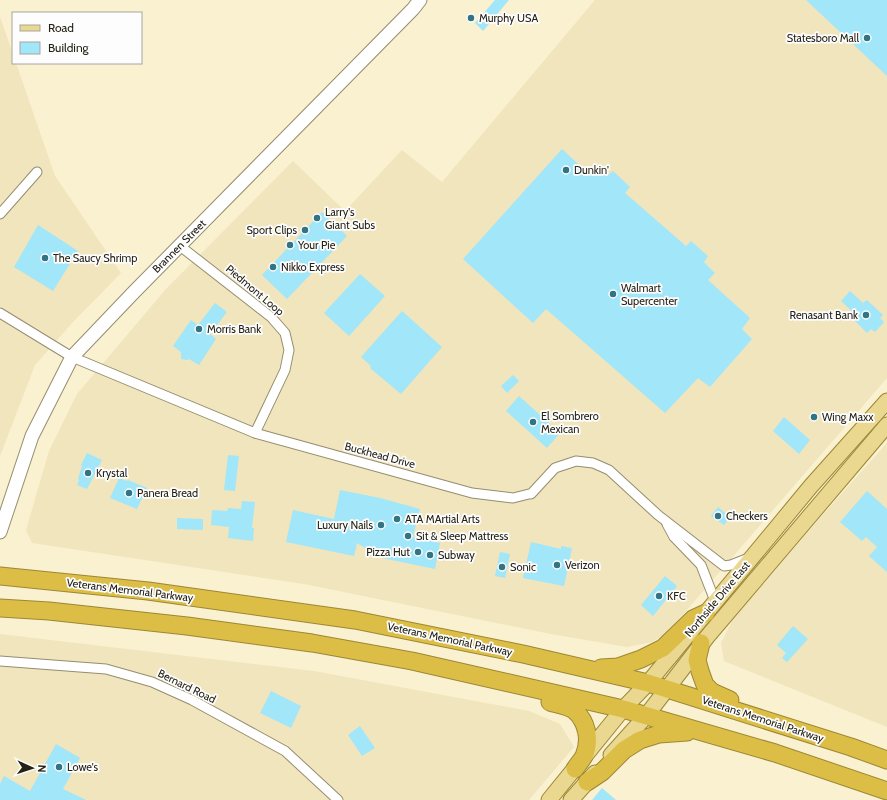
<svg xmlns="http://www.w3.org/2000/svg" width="887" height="800" font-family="Cabin,sans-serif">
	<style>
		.built { fill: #f0e5bd }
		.building { fill: #a1e6f9 }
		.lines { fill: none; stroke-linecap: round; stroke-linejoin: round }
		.street-casing { stroke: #958d6e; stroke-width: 11 }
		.secondary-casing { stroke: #958d6e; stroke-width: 15 }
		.primary-casing { stroke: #9c8735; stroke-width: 17 }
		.highway-casing { stroke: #9c8735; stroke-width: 19 }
		.street { stroke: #fff; stroke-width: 9 }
		.secondary { stroke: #fff; stroke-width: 13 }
		.primary { stroke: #ead890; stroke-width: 15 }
		.highway { stroke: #dcbe46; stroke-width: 17 }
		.poi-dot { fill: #317485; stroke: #fdfdfd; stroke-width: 1.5 }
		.labels { text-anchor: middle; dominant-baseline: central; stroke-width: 3.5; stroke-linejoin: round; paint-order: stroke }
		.poi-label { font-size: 11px; fill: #242115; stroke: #fdfdfd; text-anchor: start }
		.street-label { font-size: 11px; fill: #242115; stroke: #fdfdfd }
	</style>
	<rect width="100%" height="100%" fill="#f9f1cf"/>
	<g class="built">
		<path d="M595,0H887V378L667,633L652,642L627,647L551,634L304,584L32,543L26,530L49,451L77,394L166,289L293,161L345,211L402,150L442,182Z"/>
		<path d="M0,17L13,54V63H16L55,176L121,273L73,322L35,365L0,456Z"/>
		<path d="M887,443V727L724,661L721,643L733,619L819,519Z"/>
		<path d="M0,634L314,671L529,711L560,724L574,747L529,800H0Z"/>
	</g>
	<g class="building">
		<path d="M495,0H509L483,31L475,23Z"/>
		<path d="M806,0H887V76Z"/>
		<path d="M562,149L590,175L597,168L607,176L613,171L630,187L625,193L686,246L691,241L708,256L704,262L715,273L708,280L750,318L742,329L752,339L710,387L698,378L665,413L546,309L533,323L463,259Z"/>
		<path d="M322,212L347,236L287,299L262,275Z"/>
		<path d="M38,225L78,251L53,291L14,267Z"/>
		<path d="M360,274L385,296L349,336L324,313Z"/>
		<path d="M850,291L863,303L867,300L883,315L880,318L884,322L875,332L871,329L867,333L852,318L855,314L841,301Z"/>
		<path d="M215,303L227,312L210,334L216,339L199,365L189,359L187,360L181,359V352L173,346L191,320L198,325Z"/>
		<path d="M402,311L442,347L401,394L370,368L371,366L361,357Z"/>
		<path d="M513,375L519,381L507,393L501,386Z"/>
		<path d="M519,396L560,433L547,448L506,411Z"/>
		<path d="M784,417L810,440L799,454L773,431Z"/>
		<path d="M87,453L102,460L87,489L77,485L79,480L78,479L82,466L81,465Z"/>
		<path d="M228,455L239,456L235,491L224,490Z"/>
		<path d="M119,478L127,481L128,480L147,488L137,509L110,498Z"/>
		<path d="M340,490L380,498L420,509L413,537L440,543L435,569L382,558L357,543L354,556L286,542L293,510L334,519Z"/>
		<path d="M867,491L887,509V572L869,556L877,547L866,537L862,541L840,522Z"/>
		<path d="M242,501L255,502L252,528H254L253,541L228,538L229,527L211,525L212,510L227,511L228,508L241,509Z"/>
		<path d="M718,507L730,517L724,525L711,516Z"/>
		<path d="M177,518L203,519V530L177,529Z"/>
		<path d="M531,542L561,549V546L572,548L564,586L523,578Z"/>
		<path d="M500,552L510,554L505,578L495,576Z"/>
		<path d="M665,576L677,586L653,616L641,605Z"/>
		<path d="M793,626L808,639L787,662L782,658L786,653L777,645Z"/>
		<path d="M271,691L301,706L291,728L260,713Z"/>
		<path d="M360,726L375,748L362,756L348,735Z"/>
		<path d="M56,744L80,758L63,789L86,800H0V784L4,776L30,791Z"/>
		<path d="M602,788L616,800H592Z"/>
	</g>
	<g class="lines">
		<g class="street-casing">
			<g id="street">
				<path d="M0,214L37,172"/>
				<path d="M180,246L271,317L285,333L289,350L285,370L255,433"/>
				<path d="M0,313L72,357L255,433L472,493L513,498L529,494H531L555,468L576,461L593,463L609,470L658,515L724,566L731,565L749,558"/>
				<path d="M667,524L674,537L701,565L715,601"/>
				<path d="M0,661L106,669L152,682L192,700L285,751L338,800"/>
			</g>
		</g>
		<g class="secondary-casing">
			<path id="secondary" d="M0,532L32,436L72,357L134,292L413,9L420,0"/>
		</g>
		<g class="primary-casing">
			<g id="primary">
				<path d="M611,755L646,716L707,637L887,425"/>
				<path d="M549,800L623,709L648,683L811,486L887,401"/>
				<path d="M571,800L595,773"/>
			</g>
		</g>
		<g class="highway-casing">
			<g id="highway">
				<path d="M0,576L148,591L355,620L523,654L648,683L851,747L887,760"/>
				<path d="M0,608L49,611L187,626L312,643L412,661L623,709L775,753L887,791"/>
				<path d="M701,643L697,660L700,671L705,685L712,692L730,700"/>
				<path d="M601,668L618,667L641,659L663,648L693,619L706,613"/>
				<path d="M550,702C557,704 568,706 574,710C587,721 591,740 584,756C582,760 578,764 575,769"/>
				<path d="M587,782L602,772L624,750L640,740L659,734L687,732"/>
			</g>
		</g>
		<use href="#street" class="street"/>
		<use href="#secondary" class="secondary"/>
		<use href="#primary" class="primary"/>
		<use href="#highway" class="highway"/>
	</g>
	<g class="poi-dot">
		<circle cx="471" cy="18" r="4"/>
		<circle cx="867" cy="38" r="4"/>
		<circle cx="566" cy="170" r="4"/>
		<circle cx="317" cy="218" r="4"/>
		<circle cx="305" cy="230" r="4"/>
		<circle cx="290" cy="245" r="4"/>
		<circle cx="45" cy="258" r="4"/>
		<circle cx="273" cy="267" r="4"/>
		<circle cx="613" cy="294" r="4"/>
		<circle cx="866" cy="315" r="4"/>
		<circle cx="199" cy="329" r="4"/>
		<circle cx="814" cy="417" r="4"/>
		<circle cx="533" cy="422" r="4"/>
		<circle cx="88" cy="473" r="4"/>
		<circle cx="129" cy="493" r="4"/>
		<circle cx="718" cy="516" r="4"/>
		<circle cx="397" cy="519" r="4"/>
		<circle cx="381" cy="525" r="4"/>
		<circle cx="408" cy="536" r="4"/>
		<circle cx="418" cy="552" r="4"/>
		<circle cx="430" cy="555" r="4"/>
		<circle cx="557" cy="565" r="4"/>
		<circle cx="502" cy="567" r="4"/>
		<circle cx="659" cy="596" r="4"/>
		<circle cx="59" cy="767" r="4"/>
	</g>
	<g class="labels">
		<g class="poi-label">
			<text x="479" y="18">Murphy USA</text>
			<text x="859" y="38" text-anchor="end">Statesboro Mall</text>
			<text x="574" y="170">Dunkin'</text>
			<text x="325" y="212">Larry's<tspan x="325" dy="13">Giant Subs</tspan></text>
			<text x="297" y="230" text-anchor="end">Sport Clips</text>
			<text x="298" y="245">Your Pie</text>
			<text x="53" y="258">The Saucy Shrimp</text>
			<text x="281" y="267">Nikko Express</text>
			<text x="621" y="288">Walmart<tspan x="621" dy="13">Supercenter</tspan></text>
			<text x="858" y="315" text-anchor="end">Renasant Bank</text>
			<text x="207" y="329">Morris Bank</text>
			<text x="541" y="416">El Sombrero<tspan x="541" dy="13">Mexican</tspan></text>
			<text x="822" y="417">Wing Maxx</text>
			<text x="96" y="473">Krystal</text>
			<text x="137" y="493">Panera Bread</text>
			<text x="726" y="516">Checkers</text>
			<text x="405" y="519">ATA MArtial Arts</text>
			<text x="373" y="525" text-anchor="end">Luxury Nails</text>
			<text x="416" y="536">Sit &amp; Sleep Mattress</text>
			<text x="410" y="552" text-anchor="end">Pizza Hut</text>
			<text x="438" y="555">Subway</text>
			<text x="565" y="565">Verizon</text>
			<text x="510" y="567">Sonic</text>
			<text x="667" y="596">KFC</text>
			<text x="67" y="767">Lowe's</text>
		</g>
		<g class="street-label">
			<text transform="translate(179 246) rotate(-45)">Brannen Street</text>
			<text transform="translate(255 290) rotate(40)">Piedmont Loop</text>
			<text transform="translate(380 455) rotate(15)">Buckhead Drive</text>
			<text transform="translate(130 590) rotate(7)">Veterans Memorial Parkway</text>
			<text transform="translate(717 599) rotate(-50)">Northside Drive East</text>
			<text transform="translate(450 639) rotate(12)">Veterans Memorial Parkway</text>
			<text transform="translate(187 686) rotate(26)">Bernard Road</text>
			<text transform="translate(763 719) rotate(18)">Veterans Memorial Parkway</text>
		</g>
	</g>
	<rect x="12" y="12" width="130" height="52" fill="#fdfdfd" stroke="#a6a5a0"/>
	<rect x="20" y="25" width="20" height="6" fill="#ead890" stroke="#a6a5a0"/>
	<text x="48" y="32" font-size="12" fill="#242115">Road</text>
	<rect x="20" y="42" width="20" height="12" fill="#a1e6f9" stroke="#a6a5a0"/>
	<text x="48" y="52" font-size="12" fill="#242115">Building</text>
	<g transform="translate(32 768) rotate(93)" stroke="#fdfdfd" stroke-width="3" paint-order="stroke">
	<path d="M0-3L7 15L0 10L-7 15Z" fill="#242115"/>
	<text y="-6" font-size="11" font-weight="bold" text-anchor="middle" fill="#242115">N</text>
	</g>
</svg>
